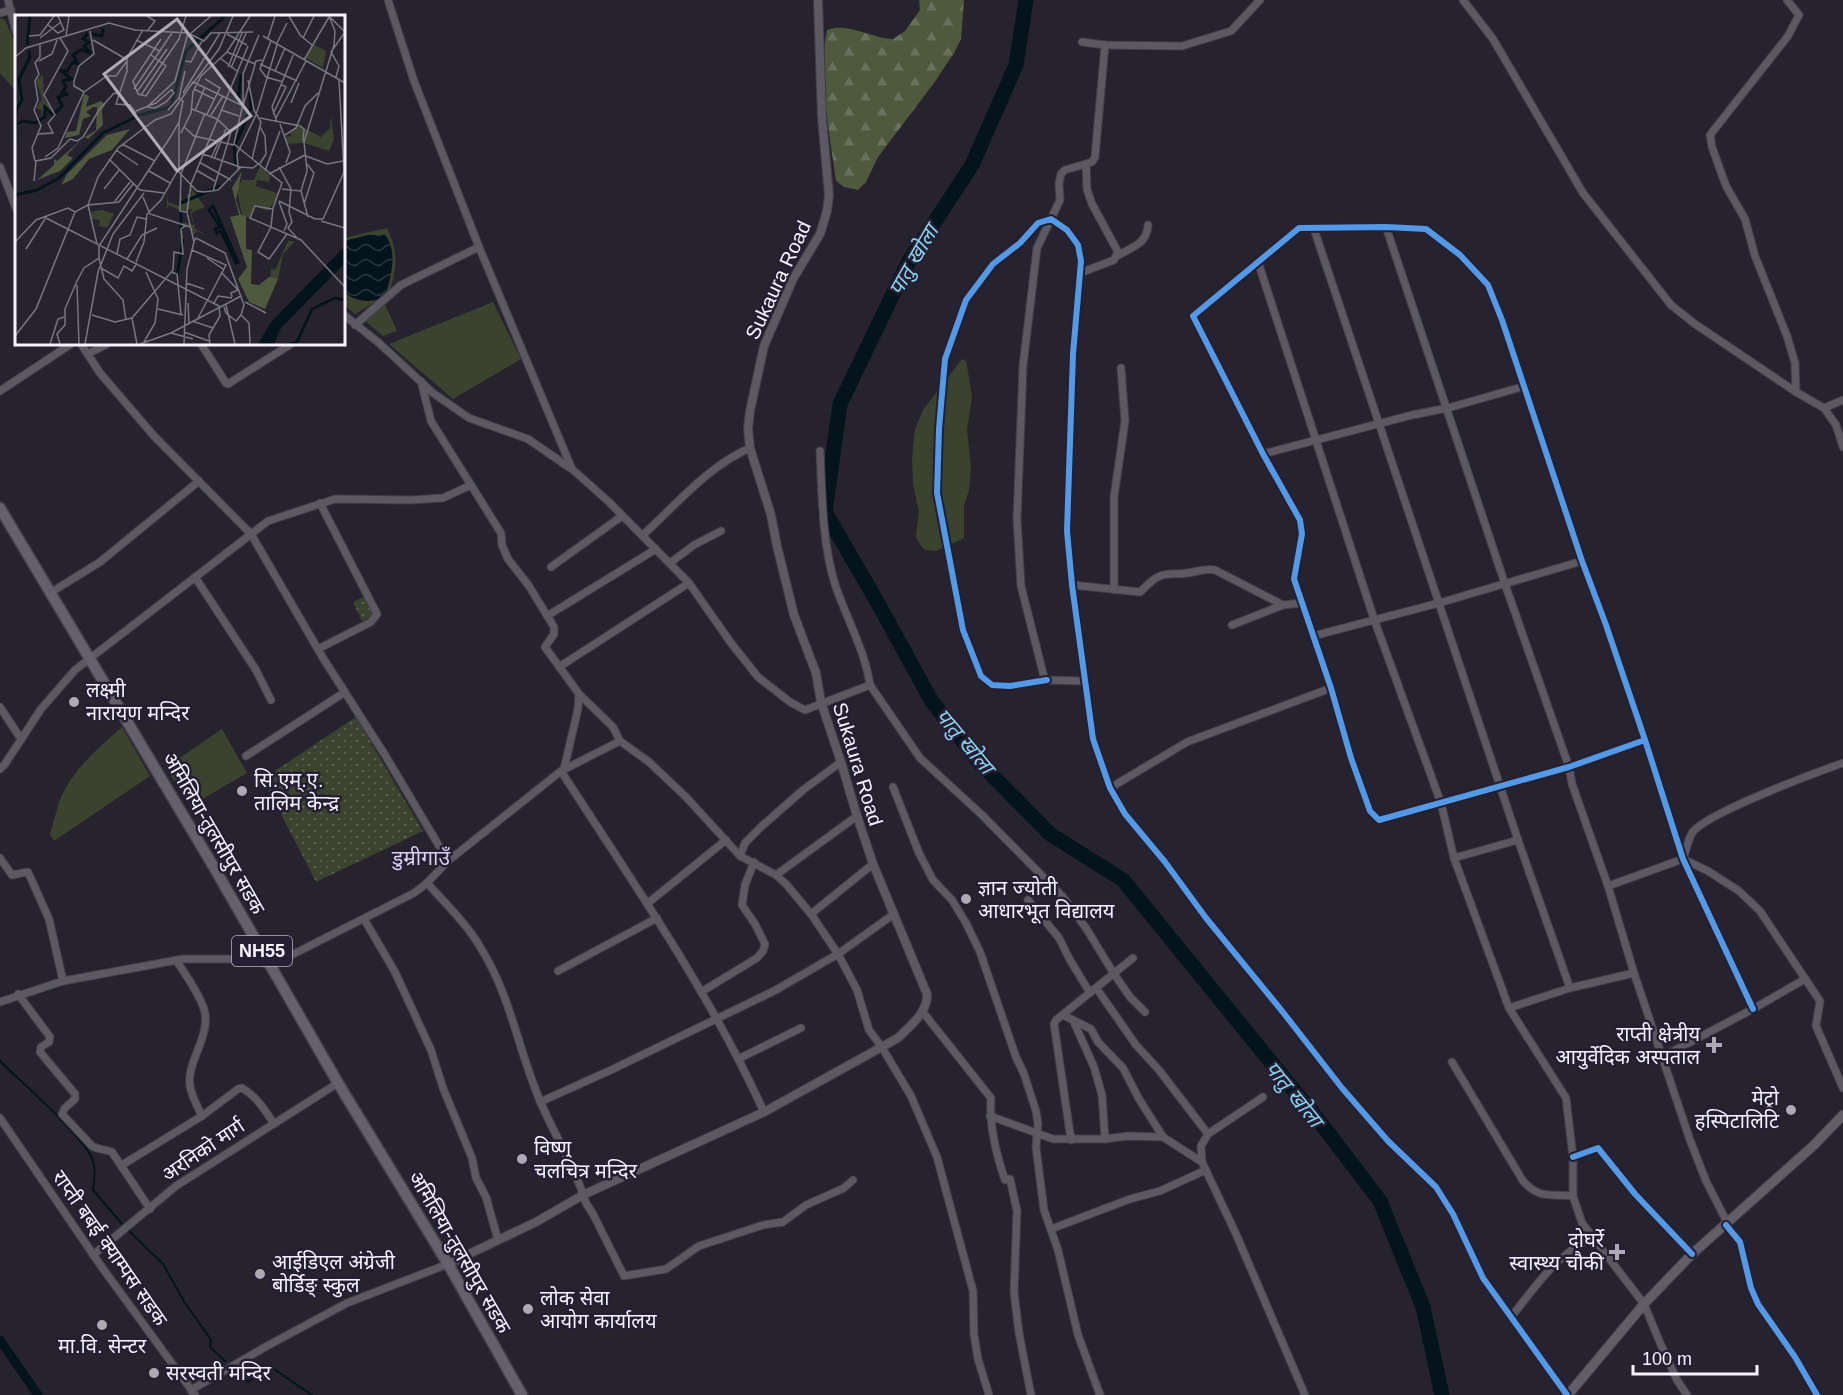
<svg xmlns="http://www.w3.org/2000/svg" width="1843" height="1395" font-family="Helvetica,'Noto Sans Devanagari',sans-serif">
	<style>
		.grass { fill: #3b432f }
		.forest { fill: url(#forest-firs) }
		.park { fill: url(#park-dots) }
		.water { fill: url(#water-waves) }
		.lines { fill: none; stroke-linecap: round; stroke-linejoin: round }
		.stream { stroke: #04141c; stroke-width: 2 }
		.canal { stroke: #04141c; stroke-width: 9 }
		.river { stroke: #04141c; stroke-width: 15 }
		.minor-casing { stroke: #423f47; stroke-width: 9 }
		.tertiary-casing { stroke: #423f47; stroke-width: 10 }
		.secondary-casing { stroke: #423f47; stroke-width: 11 }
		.primary-casing { stroke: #423f47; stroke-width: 13 }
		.minor { stroke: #5c5963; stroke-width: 7 }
		.tertiary { stroke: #5c5963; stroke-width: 8 }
		.secondary { stroke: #615e68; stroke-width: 9 }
		.primary { stroke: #64616d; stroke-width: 10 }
		.cycleway-casing { stroke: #241f32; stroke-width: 10 }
		.cycleway { stroke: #5399e6; stroke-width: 6 }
		.poi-dot { fill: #adaab5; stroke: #241f32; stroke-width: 2 }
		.labels { text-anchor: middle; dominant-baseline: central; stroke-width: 5; stroke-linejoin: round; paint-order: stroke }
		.shield { fill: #241f32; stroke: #b7b3c1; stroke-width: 1.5 }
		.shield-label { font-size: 18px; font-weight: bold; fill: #f6f3fe }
		.street-label { font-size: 20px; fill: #f6f3fe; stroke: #241f32 }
		.poi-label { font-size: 20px; fill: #f6f3fe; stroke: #241f32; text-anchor: start }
		.water-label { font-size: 21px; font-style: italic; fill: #8ad2ee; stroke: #241f32 }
		.neighbourhood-label { font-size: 21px; fill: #d9d2ec; stroke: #241f32 }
		.inset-river { fill: none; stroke: #04141c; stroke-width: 3 }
		.inset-road { fill: none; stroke: #797681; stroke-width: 1.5 }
		.view { fill: #adaab5; fill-opacity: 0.15; stroke: #adaab5; stroke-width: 3 }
		.inset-edge { fill: none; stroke: #f6f3fe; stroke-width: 3 }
	</style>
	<defs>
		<pattern id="forest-firs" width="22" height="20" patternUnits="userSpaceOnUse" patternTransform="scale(1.5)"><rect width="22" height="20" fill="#4e593e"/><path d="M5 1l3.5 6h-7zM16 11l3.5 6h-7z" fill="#68715b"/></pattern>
		<pattern id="park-dots" width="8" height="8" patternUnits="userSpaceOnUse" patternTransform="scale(1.5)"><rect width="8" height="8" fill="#3b432f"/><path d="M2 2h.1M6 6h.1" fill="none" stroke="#585f4e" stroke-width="1.8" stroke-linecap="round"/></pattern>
		<pattern id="water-waves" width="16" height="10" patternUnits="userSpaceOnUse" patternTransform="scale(1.5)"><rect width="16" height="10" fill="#04141c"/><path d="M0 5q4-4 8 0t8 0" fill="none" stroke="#29373e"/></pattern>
	</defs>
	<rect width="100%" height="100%" fill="#26232e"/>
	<g class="grass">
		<path d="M0,18L5,20L16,45V91L0,73Z"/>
		<path d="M387,228C399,254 397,266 389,294H386C391,275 397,254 386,236L368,235L344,241V238Z"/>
		<path d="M344,292L352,298L377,301L355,314L344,305Z"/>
		<path d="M384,302L397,331L383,336L364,320Z"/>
		<path d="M493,302L521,359L453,399L389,344Z"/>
		<path d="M962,359L966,361L967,366L972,397L967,430L971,468L969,490L964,505V538L936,551L925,550L921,546L916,537L919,511L913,485L912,458L915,429L923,410Z"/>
		<path d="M122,727L150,776L54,841L50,834C53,824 56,813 59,802C72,770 97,749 122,727Z"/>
		<path d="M222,729L247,773L192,805L165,768Z"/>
	</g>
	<path class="forest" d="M919,0H964L961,39L954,53L934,83L878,157L866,182L858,190L844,187L836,181C830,136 818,73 827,30C848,22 872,39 893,39L905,31L920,10Z"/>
	<g class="park">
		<path d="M364,597L374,615L362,621L353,602Z"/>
		<path d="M356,717L423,831L316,882L263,779Z"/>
	</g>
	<path class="water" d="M369,235H385C398,251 391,275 386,294C373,305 356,302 344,292V241Z"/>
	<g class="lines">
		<g class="stream">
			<path d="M0,1061C20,1081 86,1138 93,1161C96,1170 94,1181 93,1190L122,1224"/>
			<path d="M129,1231L163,1264L185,1303L211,1340L210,1347L225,1361"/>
			<path d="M234,1371L248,1382L265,1370L274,1369L312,1395"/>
		</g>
		<path class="canal" d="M0,1340L38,1395"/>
		<path class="river" d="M1026,0L1016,65L972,165L909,261L840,404L825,512L875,598L931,700L978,761L1050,834L1123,880L1323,1126L1380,1201L1423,1307L1442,1395"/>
		<g class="minor-casing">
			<g id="minor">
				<path d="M8,0L16,32"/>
				<path d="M388,0L414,81L479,247L572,469L609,502L689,583L731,643L758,677L790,702L805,710L870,685C865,650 846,618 835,584C822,543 822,494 820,451"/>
				<path d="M1463,0L1493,39L1583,193L1671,305L1695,324L1796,392L1824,408L1836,425L1843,447"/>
				<path d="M1787,0L1799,15L1788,36L1710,135L1712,147L1726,186L1745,219L1755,256L1787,336L1795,363L1796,392"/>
				<path d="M0,13L11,10"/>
				<path d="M1082,42L1105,45L1182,46L1231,31L1260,0"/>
				<path d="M0,167L16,208"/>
				<path d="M1386,227L1505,584L1569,767L1572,784L1608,886L1634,973L1690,1140L1706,1181L1728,1224"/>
				<path d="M1314,229L1518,840L1570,988"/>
				<path d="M1117,256C1132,247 1147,244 1148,225"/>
				<path d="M1258,262L1374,619L1441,803L1454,858L1509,1008L1566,1098L1573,1157V1196L1582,1223L1644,1304L1661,1345L1677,1380L1687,1395"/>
				<path d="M1080,273L1114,260L1118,252L1092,204L1087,189L1086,164"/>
				<path d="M344,315L379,343L433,393L469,418L528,439L570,468"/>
				<path d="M355,325L401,285L479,247"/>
				<path d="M81,344L100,373L154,436L251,534L323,658L385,755L448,861"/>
				<path d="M201,344L226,383L228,384L291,344"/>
				<path d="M88,354L107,344"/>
				<path d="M421,381L431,421L501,533L502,545L508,559L529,586L554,627V634L545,647L579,694L578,709L564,769"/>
				<path d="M0,391L71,344"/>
				<path d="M1824,408L1843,400"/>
				<path d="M1263,454L1412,415L1448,408L1525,386"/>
				<path d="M643,535C676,505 708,466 750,448"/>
				<path d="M670,563L694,545L721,531"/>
				<path d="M551,567L622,516"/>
				<path d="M195,577L256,670L271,700"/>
				<path d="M1072,585L1140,592C1146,587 1151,580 1158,577C1167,572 1177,575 1187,573C1197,572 1204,568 1215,570L1283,605L1302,603"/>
				<path d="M1114,589V497L1125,421L1121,368"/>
				<path d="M50,593L100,562L199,481"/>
				<path d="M547,616L656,549"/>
				<path d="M1232,625L1283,605"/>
				<path d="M1313,636L1439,603L1582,561"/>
				<path d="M318,649L371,622L377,614L320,503"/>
				<path d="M559,667L689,583"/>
				<path d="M1047,680L1010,686L992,685L981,676L963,630L937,493L939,429L945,359L966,300L993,264L1020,243L1038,223L1051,219L1067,230L1078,245L1081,261L1073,354L1067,531L1072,585L1093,739L1110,788L1125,814L1165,862L1206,918L1282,1011L1342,1088L1388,1141L1436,1187L1453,1214L1483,1278L1567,1395"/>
				<path d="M1084,681L1047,680L1044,677L1021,586L1017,519L1023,366L1037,248L1060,200L1059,183L1061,174L1065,170L1092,162L1095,157L1105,45"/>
				<path d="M870,685L920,758L982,815L1063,897L1086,928L1114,974L1130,997L1145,1012"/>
				<path d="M579,694L613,727L620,741L649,762L686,797L740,856L776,875L786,884L811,914L838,954L857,990L869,1030L881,1046L911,1096L937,1157L973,1291L974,1335L978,1359L989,1395"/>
				<path d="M0,707L21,739"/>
				<path d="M1645,740L1569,767L1379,820L1370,811L1351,758L1331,688L1294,579L1302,534L1300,520L1263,454L1193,316L1299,228L1386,227L1426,229L1460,255L1488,285L1502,320L1582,561L1606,625L1645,740L1683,859L1753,1009"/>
				<path d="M246,756L345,692"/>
				<path d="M0,769L5,764L41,709L75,670L268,521L335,499L411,500L443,498L471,485"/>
				<path d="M561,771C633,883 709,991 764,1112"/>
				<path d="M893,787L919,853L933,880L952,900L966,923L980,952L1016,1057L1024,1074L1036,1111L1038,1124L1036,1147L1044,1210L1058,1250L1078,1335L1100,1395"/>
				<path d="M1110,788L1187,742L1331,688"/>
				<path d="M740,856L745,843L763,825L803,790L841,762"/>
				<path d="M0,858L12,875L28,872L49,919L63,981"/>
				<path d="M1454,858L1518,840"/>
				<path d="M1683,859L1708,871L1739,891L1760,911L1820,1001L1816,1026L1843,1088"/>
				<path d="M776,875L857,816"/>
				<path d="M427,883C446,904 468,925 482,950C511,997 519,1053 541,1103C555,1136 576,1169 586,1203L593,1214L624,1276L666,1269L699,1246L763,1225L783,1222L806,1205L844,1188L853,1180"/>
				<path d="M1608,886L1683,859C1686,851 1688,840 1692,833C1704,814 1817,772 1843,763"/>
				<path d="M1028,900L1059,938L1070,960L1090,993"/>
				<path d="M648,903L726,840"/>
				<path d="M811,914L873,864"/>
				<path d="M364,919L395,972L431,1050L443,1088L472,1158L476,1178L486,1197L498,1240"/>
				<path d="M176,960C185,974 199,993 204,1009C212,1035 186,1062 190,1086C192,1097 197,1106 202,1116"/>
				<path d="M558,971L657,918"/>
				<path d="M1097,989L1136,1045L1159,1070L1208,1134"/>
				<path d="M701,992L757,958L763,951L765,944L755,924L742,905L745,885L754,862"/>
				<path d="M18,994L50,1037L49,1042L41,1047L40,1052L75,1094V1099L65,1108L62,1114L92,1146C99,1150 105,1149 112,1152L150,1209"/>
				<path d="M0,1002L63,981L183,959H257L270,966L414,893L427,883L448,861L561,771L620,741"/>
				<path d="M1509,1008L1570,988L1634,973"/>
				<path d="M922,1011L991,1098C989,1127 996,1154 1005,1180L1010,1179L1017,1211L1014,1292L1019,1333L1031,1395"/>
				<path d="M1063,1015L1091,1029L1098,1042L1123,1068L1139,1099L1163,1137"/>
				<path d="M1073,1020L1094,1067L1102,1095L1105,1139"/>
				<path d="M1662,1057L1753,1009L1805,979"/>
				<path d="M738,1059L801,1028"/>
				<path d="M1452,1062L1523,1181C1539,1199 1550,1194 1573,1196"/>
				<path d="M1263,1097L1208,1134L1201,1146L1202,1162L1236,1234L1305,1395"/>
				<path d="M540,1102L611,1070L774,991L838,954L894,914"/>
				<path d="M990,1116L1053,1139H1105L1128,1136L1163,1137L1202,1162"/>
				<path d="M0,1118L101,1266L195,1395"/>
				<path d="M1071,1140L1054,1024L1056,1020L1133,958"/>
				<path d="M1573,1157L1598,1148L1635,1194L1692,1254"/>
				<path d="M122,1165L202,1116L238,1089L242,1088C257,1097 265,1110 274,1124"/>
				<path d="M1726,1225L1740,1242L1751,1288L1758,1304L1795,1357L1817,1395"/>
				<path d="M1051,1229L1130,1199L1160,1191L1206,1170"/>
				<path d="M93,1255L176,1186L338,1083"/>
				<path d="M1512,1316C1535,1287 1557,1254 1592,1238"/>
				<path d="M192,1392L191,1390L267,1346L347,1303L448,1264"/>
			</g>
		</g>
		<g class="tertiary-casing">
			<path id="tertiary" d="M448,1264L536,1222L583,1195L764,1112L898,1038C910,1026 928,1012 927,994L873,864L857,816L841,762L821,702L816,673L794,615L777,546L771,515L750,448L748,429L750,411L764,346L793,279L820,234L827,211L829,195L822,118L818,0"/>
		</g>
		<g class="secondary-casing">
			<path id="secondary" d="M1568,1395L1644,1304L1692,1254L1813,1146L1843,1115"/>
		</g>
		<g class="primary-casing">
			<path id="primary" d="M0,508L212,864L338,1083L448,1264L522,1395"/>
		</g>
		<use href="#minor" class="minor"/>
		<use href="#tertiary" class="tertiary"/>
		<use href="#secondary" class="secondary"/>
		<use href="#primary" class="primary"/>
		<g class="cycleway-casing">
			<g id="cycleway">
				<path d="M1047,680L1010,686L992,685L981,676L963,630L937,493L939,429L945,359L966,300L993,264L1020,243L1038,223L1051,219L1067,230L1078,245L1081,261L1073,354L1067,531L1072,585L1093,739L1110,788L1125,814L1165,862L1206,918L1282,1011L1342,1088L1388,1141L1436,1187L1453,1214L1483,1278L1567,1395"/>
				<path d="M1645,740L1569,767L1379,820L1370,811L1351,758L1331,688L1294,579L1302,534L1300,520L1263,454L1193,316L1299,228L1386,227L1426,229L1460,255L1488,285L1502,320L1582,561L1606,625L1645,740L1683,859L1753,1009"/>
				<path d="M1573,1157L1598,1148L1635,1194L1692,1254"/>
				<path d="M1726,1225L1740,1242L1751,1288L1758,1304L1795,1357L1817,1395"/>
			</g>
		</g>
		<use href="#cycleway" class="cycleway"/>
	</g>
	<g class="poi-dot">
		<circle cx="74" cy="702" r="6"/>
		<circle cx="242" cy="791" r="6"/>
		<circle cx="966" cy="899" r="6"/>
		<path d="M1711 1036h6v6h6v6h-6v6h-6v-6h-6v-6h6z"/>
		<circle cx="1791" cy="1110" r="6"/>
		<circle cx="522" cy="1159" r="6"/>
		<path d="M1614 1243h6v6h6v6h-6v6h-6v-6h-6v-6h6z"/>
		<circle cx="260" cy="1274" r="6"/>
		<circle cx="528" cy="1309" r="6"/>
		<circle cx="102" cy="1325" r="6"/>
		<circle cx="154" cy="1373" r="6"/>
	</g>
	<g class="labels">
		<rect class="shield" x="232" y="936" width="60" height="30" rx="4.5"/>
		<g class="shield-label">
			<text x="262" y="951">NH55</text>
		</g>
		<g class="street-label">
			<text transform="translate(778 280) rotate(-65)">Sukaura Road</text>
			<text transform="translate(858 764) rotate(73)">Sukaura Road</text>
			<text transform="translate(214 833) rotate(60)">अमिलिया-तुलसीपुर सडक</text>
			<text transform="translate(203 1150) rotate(-34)">अरनिको मार्ग</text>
			<text transform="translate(110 1248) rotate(55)">राप्ती बबई क्याम्पस सडक</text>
			<text transform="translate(460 1252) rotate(60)">अमिलिया-तुलसीपुर सडक</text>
		</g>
		<g class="poi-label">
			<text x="86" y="690">लक्ष्मी<tspan x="86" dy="23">नारायण मन्दिर</tspan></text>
			<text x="254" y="780">सि.एम्.ए.<tspan x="254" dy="23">तालिम केन्द्र</tspan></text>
			<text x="978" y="888">ज्ञान ज्योती<tspan x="978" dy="23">आधारभूत विद्यालय</tspan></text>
			<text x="1700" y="1034" text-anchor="end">राप्ती क्षेत्रीय<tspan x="1700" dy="23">आयुर्वेदिक अस्पताल</tspan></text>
			<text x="1779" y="1098" text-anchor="end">मेट्रो<tspan x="1779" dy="23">हस्पिटालिटि</tspan></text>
			<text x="534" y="1148">विष्णु<tspan x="534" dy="23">चलचित्र मन्दिर</tspan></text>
			<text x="1604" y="1240" text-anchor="end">दोघर्रे<tspan x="1604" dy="23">स्वास्थ्य चौकी</tspan></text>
			<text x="272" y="1262">आईडिएल अंग्रेजी<tspan x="272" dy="23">बोर्डिङ् स्कुल</tspan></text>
			<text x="540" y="1298">लोक सेवा<tspan x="540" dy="23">आयोग कार्यालय</tspan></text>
			<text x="102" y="1346" text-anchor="middle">मा.वि. सेन्टर</text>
			<text x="166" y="1373">सरस्वती मन्दिर</text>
		</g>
		<g class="water-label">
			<text transform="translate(913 260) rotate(-60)">पातु खोला</text>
			<text transform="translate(965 741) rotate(50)">पातु खोला</text>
			<text transform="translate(1294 1094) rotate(51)">पातु खोला</text>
		</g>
		<g class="neighbourhood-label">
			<text x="421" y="857">डुम्रीगाउँ</text>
		</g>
	</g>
	<g transform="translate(15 15)">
		<rect width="330" height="330" fill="#26232e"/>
		<path d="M28,60L29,84L37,94L38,99L30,92L26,103L27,95L21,93L27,84L21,65ZM316,101L319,124L314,136L289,128L271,129V122L277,121L275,117L285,111L306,122L315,113ZM245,151L255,161L254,167L242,165L241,171L264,179L253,196L239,191L235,203L227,201L222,174L227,165H239ZM174,170L190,192L176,198L180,211L179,213L193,221L182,216L179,220L175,211L167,213L170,229L167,218L166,207L179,210L175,198L177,194L166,196L154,190L152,194V176L153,187L165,191L167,178V188L172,187V179H177ZM273,226H280L268,239L263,264H255L256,254L260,255Z" fill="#3b432f"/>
		<path d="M69,79L74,81L71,92L86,86L90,90L87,95L88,110L73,124L70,122L81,115L82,92H78L71,97L76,101L68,104L64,120L50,123L52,117L61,116ZM115,114L97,135L74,144L58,164L46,170L52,159L92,120ZM65,126L52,140L58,143L45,156L22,165L39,150V144L42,146ZM227,156L221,185L226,200L231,201V234L237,235L236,269L244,270L254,262L263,264L250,294L234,287L223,264L232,252L215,202L224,200L217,173Z" fill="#4e593e"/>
		<path d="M298,29L311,36L308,53L291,43ZM87,195L99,199L92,213L84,211L85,205L77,204L75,197Z" fill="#3b432f"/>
		<path d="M328,233L330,248L266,313L259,329H243L256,307Z" fill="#04141c"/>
		<path class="inset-river" d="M77,19L87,21L88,13M12,30L15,1M223,87L226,59M0,110L8,106L20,108L30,102V92L38,100L47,91L43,82L53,79L47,78L51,72L48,66L56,64L47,56H52L58,47L63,49L58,40L66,35L76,38L69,31L74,27L68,24L73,18M0,128L1,96L7,85L4,64L15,42L14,35M220,130L236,93L235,78M219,131L221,151M0,180L22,175L44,163L88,118L125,100L156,92L171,36L210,1M166,188L205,171M198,191L223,247L221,248L206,216L202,218L200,214L205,212L194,195ZM166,195V215M162,261L168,224M276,329L282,327L297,294L320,283L330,285"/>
		<path class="inset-road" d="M132,1L140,6L133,15M274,1L285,20L297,30M315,2L330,17L316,37L324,51L321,62M32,9L43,18L49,15L43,1M175,19L196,1M212,19L232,30M244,20L228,59V89L219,129L267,168L258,193L256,212M14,21L25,20L39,1M51,21L54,1M248,21L330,68M25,23L46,7M253,23L260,1M288,23L299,1M78,25L111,44M121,25L145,36M256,26L245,54L251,62L268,67M262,28L272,8M212,37L240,49M136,40L151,51L131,81L123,79L118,66L146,24M0,42L11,33L94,8L120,15L173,18L189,26L196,18L238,17M205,43L222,56M289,45L314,2M24,46L37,39L42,25M170,46L176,47L187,26M245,49L282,66M213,52L227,18M216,53L231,18M260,56L270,33M190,64L205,73L192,99M233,65L239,95L246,107L237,144M179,67L204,34L218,1M119,74L157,18M156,74L159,78L151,87L140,93L132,92L160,66L173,18M179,74L199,84M69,77L59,71V66L64,51L79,39L75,16M122,77L152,34M168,78L205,18M126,80L164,24L171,1M164,83L170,56M276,88L284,68M177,94L202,104L216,117M206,95L224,101M121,96L141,88L156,75M180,96L190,72M121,98L115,90L101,89L112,56V43L128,15M176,98L178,77L186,61L212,37L235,1M258,99L271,72L267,70M196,100L208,81M245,103L285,111L289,114L288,126M261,103L291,46M262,107L257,92L279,38M265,109L275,137L271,148M169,112L179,121L219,130M166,118L176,98M23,119L38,118L33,108L40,100L29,80L53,36L45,23M270,120L281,113L290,91L303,78M107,129L140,146M101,135L123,150M188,139L225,152M291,141L312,149L328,146M30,142L43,133L69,77L92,61H101L112,46M196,143L204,126M94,144L125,175L149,178M199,144L211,114M20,146L17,133L26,111L19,95L23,85L20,66L24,59L20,48L25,42V30M184,147L216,165M244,150L251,139L250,121L245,112M264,152L276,174L274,197L277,207L273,213L282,223M223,154L222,139L241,100L262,30M162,155L182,176L189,177L203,175L226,152L238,153L243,149M181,155L200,166M134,156L155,168M250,156L265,116M254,159L290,140M19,166L21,146L36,143L55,124L62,126L68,122L84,95L99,78L104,79M89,174L105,154M267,174L286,176M198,176L216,117M128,182L135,199L175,212M100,186L115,167M264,186L300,204M264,187L272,209L269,216M289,189L299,158L292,149M257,194L240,191L235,203L286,225L330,272M171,197L165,196L166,159L190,98M29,202L204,291L205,301L194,320L195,329M293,202L286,176L292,156L289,127L319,30L320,16L314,1M300,204H308L329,157L324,65M306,206L330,213M256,212L243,237L254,244L272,219M179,226L181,223L210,238L229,290L226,300L234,308L235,329M0,227L21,205L53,193L60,197L73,190L83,162L103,133L140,105L156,99L178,67L228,91L241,46L247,45M82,229L73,190L104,187L118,169M11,234L30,204M177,235L211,250L183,303M102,239L105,224L115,220L122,202L131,204M84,243L89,264L108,285L111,305M192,243L208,254M112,244L127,220L142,213M121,247L129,227L132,199L146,185L164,153V108M86,253L103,263L109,251L117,256L122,248M156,257L162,259L166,300M206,257L223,275L216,278L217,282M171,268L189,274M62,270L64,329M230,287L251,298M173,288L174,308M199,288L203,281L217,283M211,290L220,329M209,292L211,298L221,306L226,300M143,294L168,300M77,300L100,307L117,303M177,306L198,313M169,317L194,326M156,318L178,324M0,321L21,294L60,197M129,327L140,308L143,284L131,257M35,329L43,304L49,302M45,329L42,319L50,310V294L62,266L69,253L84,243V231L156,121L164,107L168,86L164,83L153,95M70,329L83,257L98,219L129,178M122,329L117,303L158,255L159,237L168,239L166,214L170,211M125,329L156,318L226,281M169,329L172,254L179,227L172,197L176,169L233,31"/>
		<path class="view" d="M162,4L236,101L162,156L89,59Z"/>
		<rect width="330" height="330" class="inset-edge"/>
	</g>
	<path d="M1633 1365v9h124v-9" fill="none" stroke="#f6f3fe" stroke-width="3"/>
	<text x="1642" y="1365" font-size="18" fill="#f6f3fe" stroke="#241f32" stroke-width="4.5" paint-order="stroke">100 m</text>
</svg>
